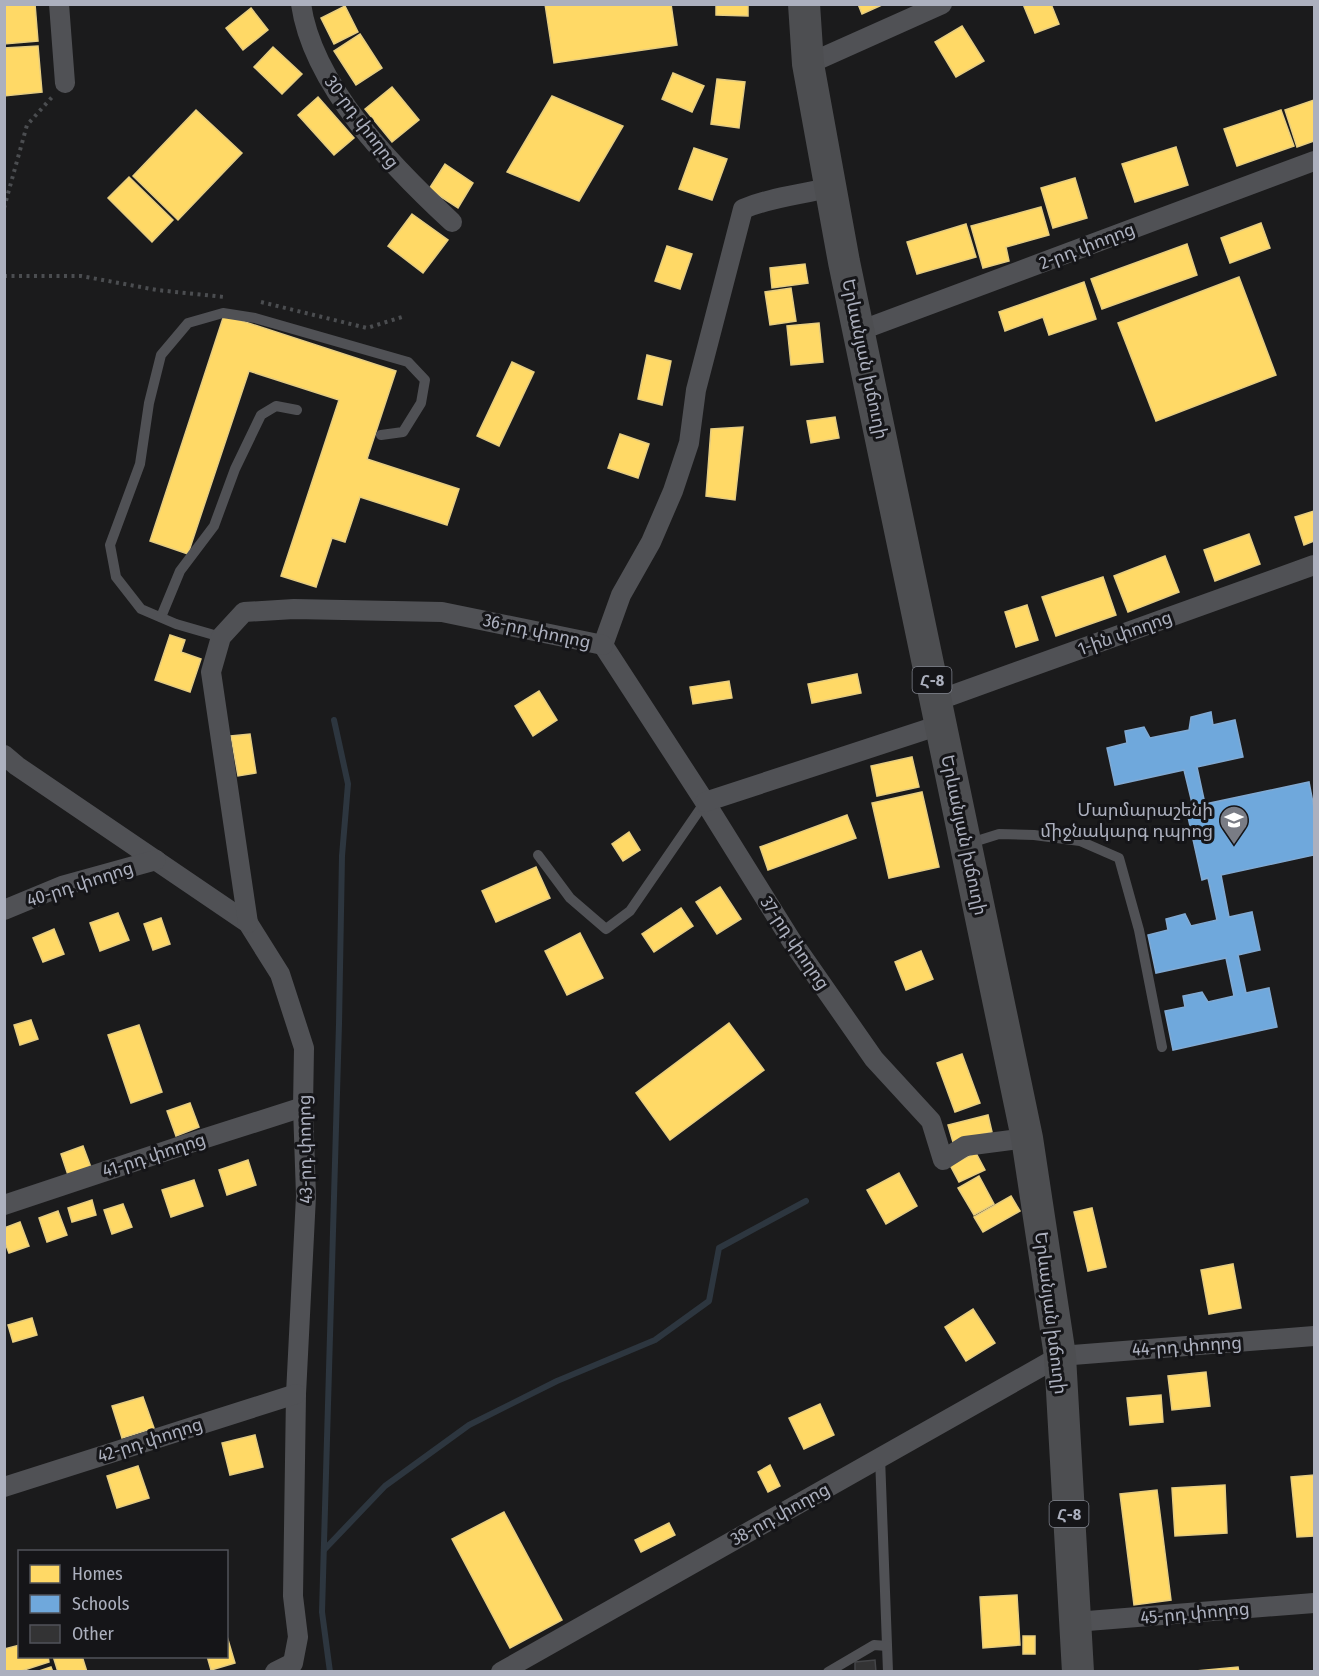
<svg xmlns="http://www.w3.org/2000/svg" width="1319" height="1676" font-family="'Fira Sans Condensed','Noto Sans Armenian',sans-serif">
	<style>
		.homes { fill: #ffd966; stroke: #e6cd80; stroke-width: 1.5 }
		.schools { fill: #6fa8dc; stroke: #81aad3; stroke-width: 1.5 }
		.lines { fill: none; stroke-linecap: round; stroke-linejoin: round }
		.stream { stroke: #2d363f; stroke-width: 6 }
		.building { fill: #333334; stroke: #444548; stroke-width: 1.5 }
		.path { stroke: #4b4d50; stroke-width: 4; stroke-dasharray: 3 4.5; stroke-linecap: butt }
		.lane { stroke: #505155; stroke-width: 10 }
		.street { stroke: #505155; stroke-width: 20 }
		.primary { stroke: #4d4e51; stroke-width: 32 }
		.labels { text-anchor: middle; dominant-baseline: central; stroke-width: 6; stroke-linejoin: round; paint-order: stroke }
		.shield { fill: #151518; stroke: #7f828c; stroke-width: 1.5 }
		.shield-label { font-size: 16px; font-weight: bold; fill: #acb0be }
		.street-label { font-size: 18px; fill: #acb0be; stroke: #151518 }
		.poi-label { font-size: 18px; fill: #acb0be; stroke: #151518; text-anchor: end }
	</style>
	<rect width="100%" height="100%" fill="#1b1b1c"/>
	<g class="homes">
		<path d="M4,4H35L38,41L4,44Z"/>
		<path d="M545,4H671L677,45L554,63Z"/>
		<path d="M716,4H748V16L716,15Z"/>
		<path d="M858,4H884L862,14Z"/>
		<path d="M1023,4H1051L1059,24L1035,33Z"/>
		<path d="M345,6L358,32L334,44L321,18Z"/>
		<path d="M251,8L268,30L243,50L226,28Z"/>
		<path d="M962,26L984,61L956,77L935,42Z"/>
		<path d="M360,34L382,68L356,85L334,51Z"/>
		<path d="M38,46L42,92L4,96V48Z"/>
		<path d="M273,47L302,74L282,94L254,67Z"/>
		<path d="M673,73L704,86L692,112L662,99Z"/>
		<path d="M717,79L745,82L739,128L711,124Z"/>
		<path d="M392,87L419,120L392,142L365,109Z"/>
		<path d="M552,96L623,126L579,201L507,172Z"/>
		<path d="M318,97L354,138L334,155L298,115Z"/>
		<path d="M1314,100V141L1297,147L1285,110Z"/>
		<path d="M196,110L242,153L178,220L133,176Z"/>
		<path d="M1281,110L1294,146L1237,166L1224,129Z"/>
		<path d="M1176,147L1188,185L1135,202L1122,164Z"/>
		<path d="M694,148L727,159L712,200L679,189Z"/>
		<path d="M445,164L473,183L458,208L429,189Z"/>
		<path d="M129,177L173,220L152,242L108,198Z"/>
		<path d="M1075,178L1087,218L1053,228L1041,188Z"/>
		<path d="M1041,207L1049,235L1006,247L1009,261L983,268L971,226Z"/>
		<path d="M412,214L448,240L423,273L388,246Z"/>
		<path d="M1261,223L1270,248L1230,263L1221,238Z"/>
		<path d="M966,224L976,257L917,274L907,242Z"/>
		<path d="M1187,244L1197,275L1102,309L1091,279Z"/>
		<path d="M667,246L692,254L680,289L655,281Z"/>
		<path d="M805,264L808,283L772,288L770,268Z"/>
		<path d="M1239,277L1276,375L1156,421L1118,323Z"/>
		<path d="M1084,282L1096,319L1049,335L1043,317L1005,331L999,312Z"/>
		<path d="M791,288L796,321L770,325L765,292Z"/>
		<path d="M224,315L396,371L367,459L459,489L447,525L360,497L345,542L332,538L316,587L281,576L339,400L249,371L188,554L150,541Z"/>
		<path d="M819,323L823,362L791,365L787,326Z"/>
		<path d="M647,355L671,361L662,405L638,399Z"/>
		<path d="M512,362L534,372L499,446L477,436Z"/>
		<path d="M835,417L839,438L811,443L807,421Z"/>
		<path d="M743,427L735,500L706,496L711,429Z"/>
		<path d="M620,434L649,444L638,478L608,468Z"/>
		<path d="M1314,511V541L1304,545L1295,517Z"/>
		<path d="M1249,534L1260,564L1215,581L1204,550Z"/>
		<path d="M1165,556L1179,592L1128,612L1114,576Z"/>
		<path d="M1103,577L1116,615L1056,636L1042,597Z"/>
		<path d="M1027,605L1038,640L1016,647L1005,612Z"/>
		<path d="M170,635L185,640L181,652L201,659L190,692L155,680Z"/>
		<path d="M857,674L861,693L812,703L808,684Z"/>
		<path d="M729,681L732,698L693,704L690,687Z"/>
		<path d="M539,691L557,720L533,736L515,706Z"/>
		<path d="M250,734L256,773L238,776L231,736Z"/>
		<path d="M912,757L919,787L877,796L871,766Z"/>
		<path d="M922,792L939,867L889,878L872,803Z"/>
		<path d="M847,815L856,838L768,870L760,847Z"/>
		<path d="M629,832L640,850L623,861L612,844Z"/>
		<path d="M536,867L550,898L496,922L482,891Z"/>
		<path d="M720,887L741,919L717,934L696,902Z"/>
		<path d="M681,908L693,926L654,952L642,934Z"/>
		<path d="M118,913L129,940L100,951L90,923Z"/>
		<path d="M161,918L170,944L153,950L144,924Z"/>
		<path d="M54,929L64,954L43,962L33,938Z"/>
		<path d="M580,933L603,978L567,995L545,951Z"/>
		<path d="M921,951L933,979L906,990L895,962Z"/>
		<path d="M31,1020L38,1039L20,1045L14,1025Z"/>
		<path d="M729,1023L764,1070L670,1140L636,1093Z"/>
		<path d="M139,1025L162,1092L131,1103L108,1035Z"/>
		<path d="M962,1054L980,1103L955,1112L937,1063Z"/>
		<path d="M190,1103L199,1127L176,1136L167,1111Z"/>
		<path d="M988,1115L992,1132L953,1142L948,1125Z"/>
		<path d="M83,1146L92,1170L69,1178L61,1154Z"/>
		<path d="M976,1153L985,1170L959,1182L950,1165Z"/>
		<path d="M248,1160L256,1185L227,1195L219,1170Z"/>
		<path d="M899,1173L917,1206L886,1224L867,1190Z"/>
		<path d="M979,1176L994,1204L974,1215L958,1188Z"/>
		<path d="M194,1180L203,1206L171,1217L162,1190Z"/>
		<path d="M1011,1196L1020,1211L983,1232L974,1217Z"/>
		<path d="M92,1200L96,1215L72,1222L68,1208Z"/>
		<path d="M123,1204L132,1227L112,1234L104,1210Z"/>
		<path d="M1092,1208L1106,1267L1088,1271L1074,1212Z"/>
		<path d="M58,1211L67,1235L47,1242L39,1218Z"/>
		<path d="M20,1222L29,1246L9,1253L4,1240V1228Z"/>
		<path d="M1233,1264L1241,1308L1209,1314L1201,1270Z"/>
		<path d="M973,1309L995,1343L966,1361L945,1327Z"/>
		<path d="M32,1318L37,1335L13,1342L8,1325Z"/>
		<path d="M1206,1372L1210,1406L1172,1410L1168,1376Z"/>
		<path d="M1161,1395L1163,1422L1130,1425L1127,1398Z"/>
		<path d="M143,1397L154,1428L122,1438L112,1406Z"/>
		<path d="M820,1404L834,1435L804,1449L789,1418Z"/>
		<path d="M255,1435L263,1467L230,1475L222,1443Z"/>
		<path d="M770,1465L780,1486L768,1492L758,1472Z"/>
		<path d="M138,1466L149,1498L117,1508L107,1476Z"/>
		<path d="M1314,1475V1536L1297,1537L1291,1477Z"/>
		<path d="M1225,1485L1227,1533L1175,1536L1172,1488Z"/>
		<path d="M1157,1490L1171,1600L1134,1605L1120,1494Z"/>
		<path d="M504,1512L562,1620L510,1648L452,1539Z"/>
		<path d="M669,1523L675,1535L641,1552L635,1540Z"/>
		<path d="M1017,1595L1020,1645L983,1648L980,1597Z"/>
		<path d="M226,1633L235,1663L211,1670L207,1656H226Z"/>
		<rect x="1023" y="1636" width="12" height="18"/>
		<path d="M20,1645V1656H48L49,1662L18,1672H4V1649Z"/>
		<path d="M53,1656H82L87,1672H58Z"/>
		<path d="M51,1667L53,1672H36Z"/>
		<path d="M1238,1667L1239,1672H1196V1671Z"/>
	</g>
	<path class="schools" d="M1211,712L1213,725L1235,720L1243,757L1197,767L1205,804L1309,782L1314,808V855L1221,875L1229,917L1252,912L1260,950L1238,955L1246,993L1269,988L1277,1027L1173,1050L1165,1011L1185,1007L1183,996L1202,992L1208,1002L1234,996L1226,958L1156,973L1148,935L1168,930L1166,919L1185,914L1191,926L1217,920L1208,878L1202,880L1186,808L1193,807L1184,770L1115,785L1107,748L1127,743L1125,731L1144,727L1150,738L1189,730L1191,717Z"/>
	<g class="lines">
		<g class="stream">
			<path d="M324,1550L385,1486L469,1425L557,1381L655,1340L709,1301L719,1248L806,1201"/>
			<path d="M330,1672L322,1612L339,1024L342,856L348,784L334,720"/>
		</g>
	</g>
	<path class="building" d="M875,1660L876,1672H855V1662Z"/>
	<g class="lines">
		<g class="path">
			<path d="M4,208L27,125L53,96"/>
			<path d="M4,276H81L157,290L224,297"/>
			<path d="M261,302L367,328L402,317"/>
		</g>
		<g class="lane">
			<path d="M161,617L180,571L214,526L235,469L261,415L276,406L297,410"/>
			<path d="M221,637L176,624L141,609L116,577L110,545L140,464L149,403L161,355L188,323L223,313L255,318L408,362L425,380L421,403L403,432L381,435"/>
			<path d="M967,844L999,834L1034,835L1080,841L1119,858L1139,930L1162,1047"/>
			<path d="M538,855L570,898L606,929L630,911L705,802"/>
			<path d="M880,1457L888,1672"/>
			<path d="M828,1672L874,1645L887,1646"/>
		</g>
		<g class="street">
			<path d="M59,4L65,83"/>
			<path d="M301,4C313,87 393,167 452,222"/>
			<path d="M808,64L942,4"/>
			<path d="M859,331L1314,161"/>
			<path d="M603,645L705,802L791,940L874,1059L931,1121L943,1160L965,1146L1027,1138"/>
			<path d="M603,645L621,595L651,542L673,491L689,443L696,390L743,209C771,197 801,195 831,187"/>
			<path d="M936,701L1314,565"/>
			<path d="M4,755L17,766L248,923L280,974L304,1048L303,1107L306,1196L296,1394L293,1596L298,1637L293,1663L275,1672"/>
			<path d="M705,802L940,725"/>
			<path d="M4,910L62,886L156,860"/>
			<path d="M248,923L211,672L221,637L244,612L294,609L442,612L603,645"/>
			<path d="M4,1205L187,1144L303,1107"/>
			<path d="M4,1487L296,1394"/>
			<path d="M1075,1622L1314,1603"/>
			<path d="M501,1672L1060,1356L1314,1336"/>
		</g>
		<path class="primary" d="M804,4L808,64L844,262L1027,1138L1060,1356L1078,1672"/>
	</g>
	<defs>
		<g id="school-pin" transform="scale(1.5)"><path d="M0 17L-7.5 6A9.5 9.5 0 1 1 7.5 6Z" fill="#797c85" stroke="#151518"/><path d="M0-5L7-2L0 1L-7-2ZM-4 1L0 2.5L4 1V4Q0 6-4 4Z" fill="#fff"/></g>
	</defs>
	<g fill-rule="evenodd">
		<use href="#school-pin" x="1234" y="820"/>
	</g>
	<g class="labels">
		<g class="shield">
			<rect x="912.5" y="667" width="39" height="26" rx="4.5"/>
			<rect x="1049.5" y="1501" width="39" height="26" rx="4.5"/>
		</g>
		<g class="shield-label">
			<text x="932" y="680">Հ-8</text>
			<text x="1069" y="1514">Հ-8</text>
		</g>
		<g class="street-label">
			<text transform="translate(362 122) rotate(53)">30-րդ փողոց</text>
			<text transform="translate(1087 246) rotate(-21)">2-րդ փողոց</text>
			<text transform="translate(865 359) rotate(78)">Երևանյան խճուղի</text>
			<text transform="translate(537 631) rotate(12)">36-րդ փողոց</text>
			<text transform="translate(1125 633) rotate(-20)">1-ին փողոց</text>
			<text transform="translate(964 835) rotate(78)">Երևանյան խճուղի</text>
			<text transform="translate(80 884) rotate(-18)">40-րդ փողոց</text>
			<text transform="translate(795 943) rotate(56)">37-րդ փողոց</text>
			<text transform="translate(305 1149) rotate(-91)">43-րդ փողոց</text>
			<text transform="translate(154 1155) rotate(-18)">41-րդ փողոց</text>
			<text transform="translate(1051 1313) rotate(83)">Երևանյան խճուղի</text>
			<text transform="translate(1187 1346) rotate(-4)">44-րդ փողոց</text>
			<text transform="translate(150 1440) rotate(-18)">42-րդ փողոց</text>
			<text transform="translate(780 1514) rotate(-29)">38-րդ փողոց</text>
			<text transform="translate(1195 1613) rotate(-5)">45-րդ փողոց</text>
		</g>
		<g class="poi-label">
			<text x="1213" y="810">Մարմարաշենի<tspan x="1213" dy="21">միջնակարգ դպրոց</tspan></text>
		</g>
	</g>
	<rect width="1319" height="1676" fill="none" stroke="#acb0be" stroke-width="12"/>
	<rect x="18" y="1550" width="210" height="108" fill="#151518" stroke="#51535a" stroke-width="1.5"/>
	<rect x="30" y="1565" width="30" height="18" fill="#ffd966" stroke="#51535a" stroke-width="1.5"/>
	<text x="72" y="1580" font-size="18" fill="#acb0be">Homes</text>
	<rect x="30" y="1595" width="30" height="18" fill="#6fa8dc" stroke="#51535a" stroke-width="1.5"/>
	<text x="72" y="1610" font-size="18" fill="#acb0be">Schools</text>
	<rect x="30" y="1625" width="30" height="18" fill="#333334" stroke="#51535a" stroke-width="1.5"/>
	<text x="72" y="1640" font-size="18" fill="#acb0be">Other</text>
</svg>
